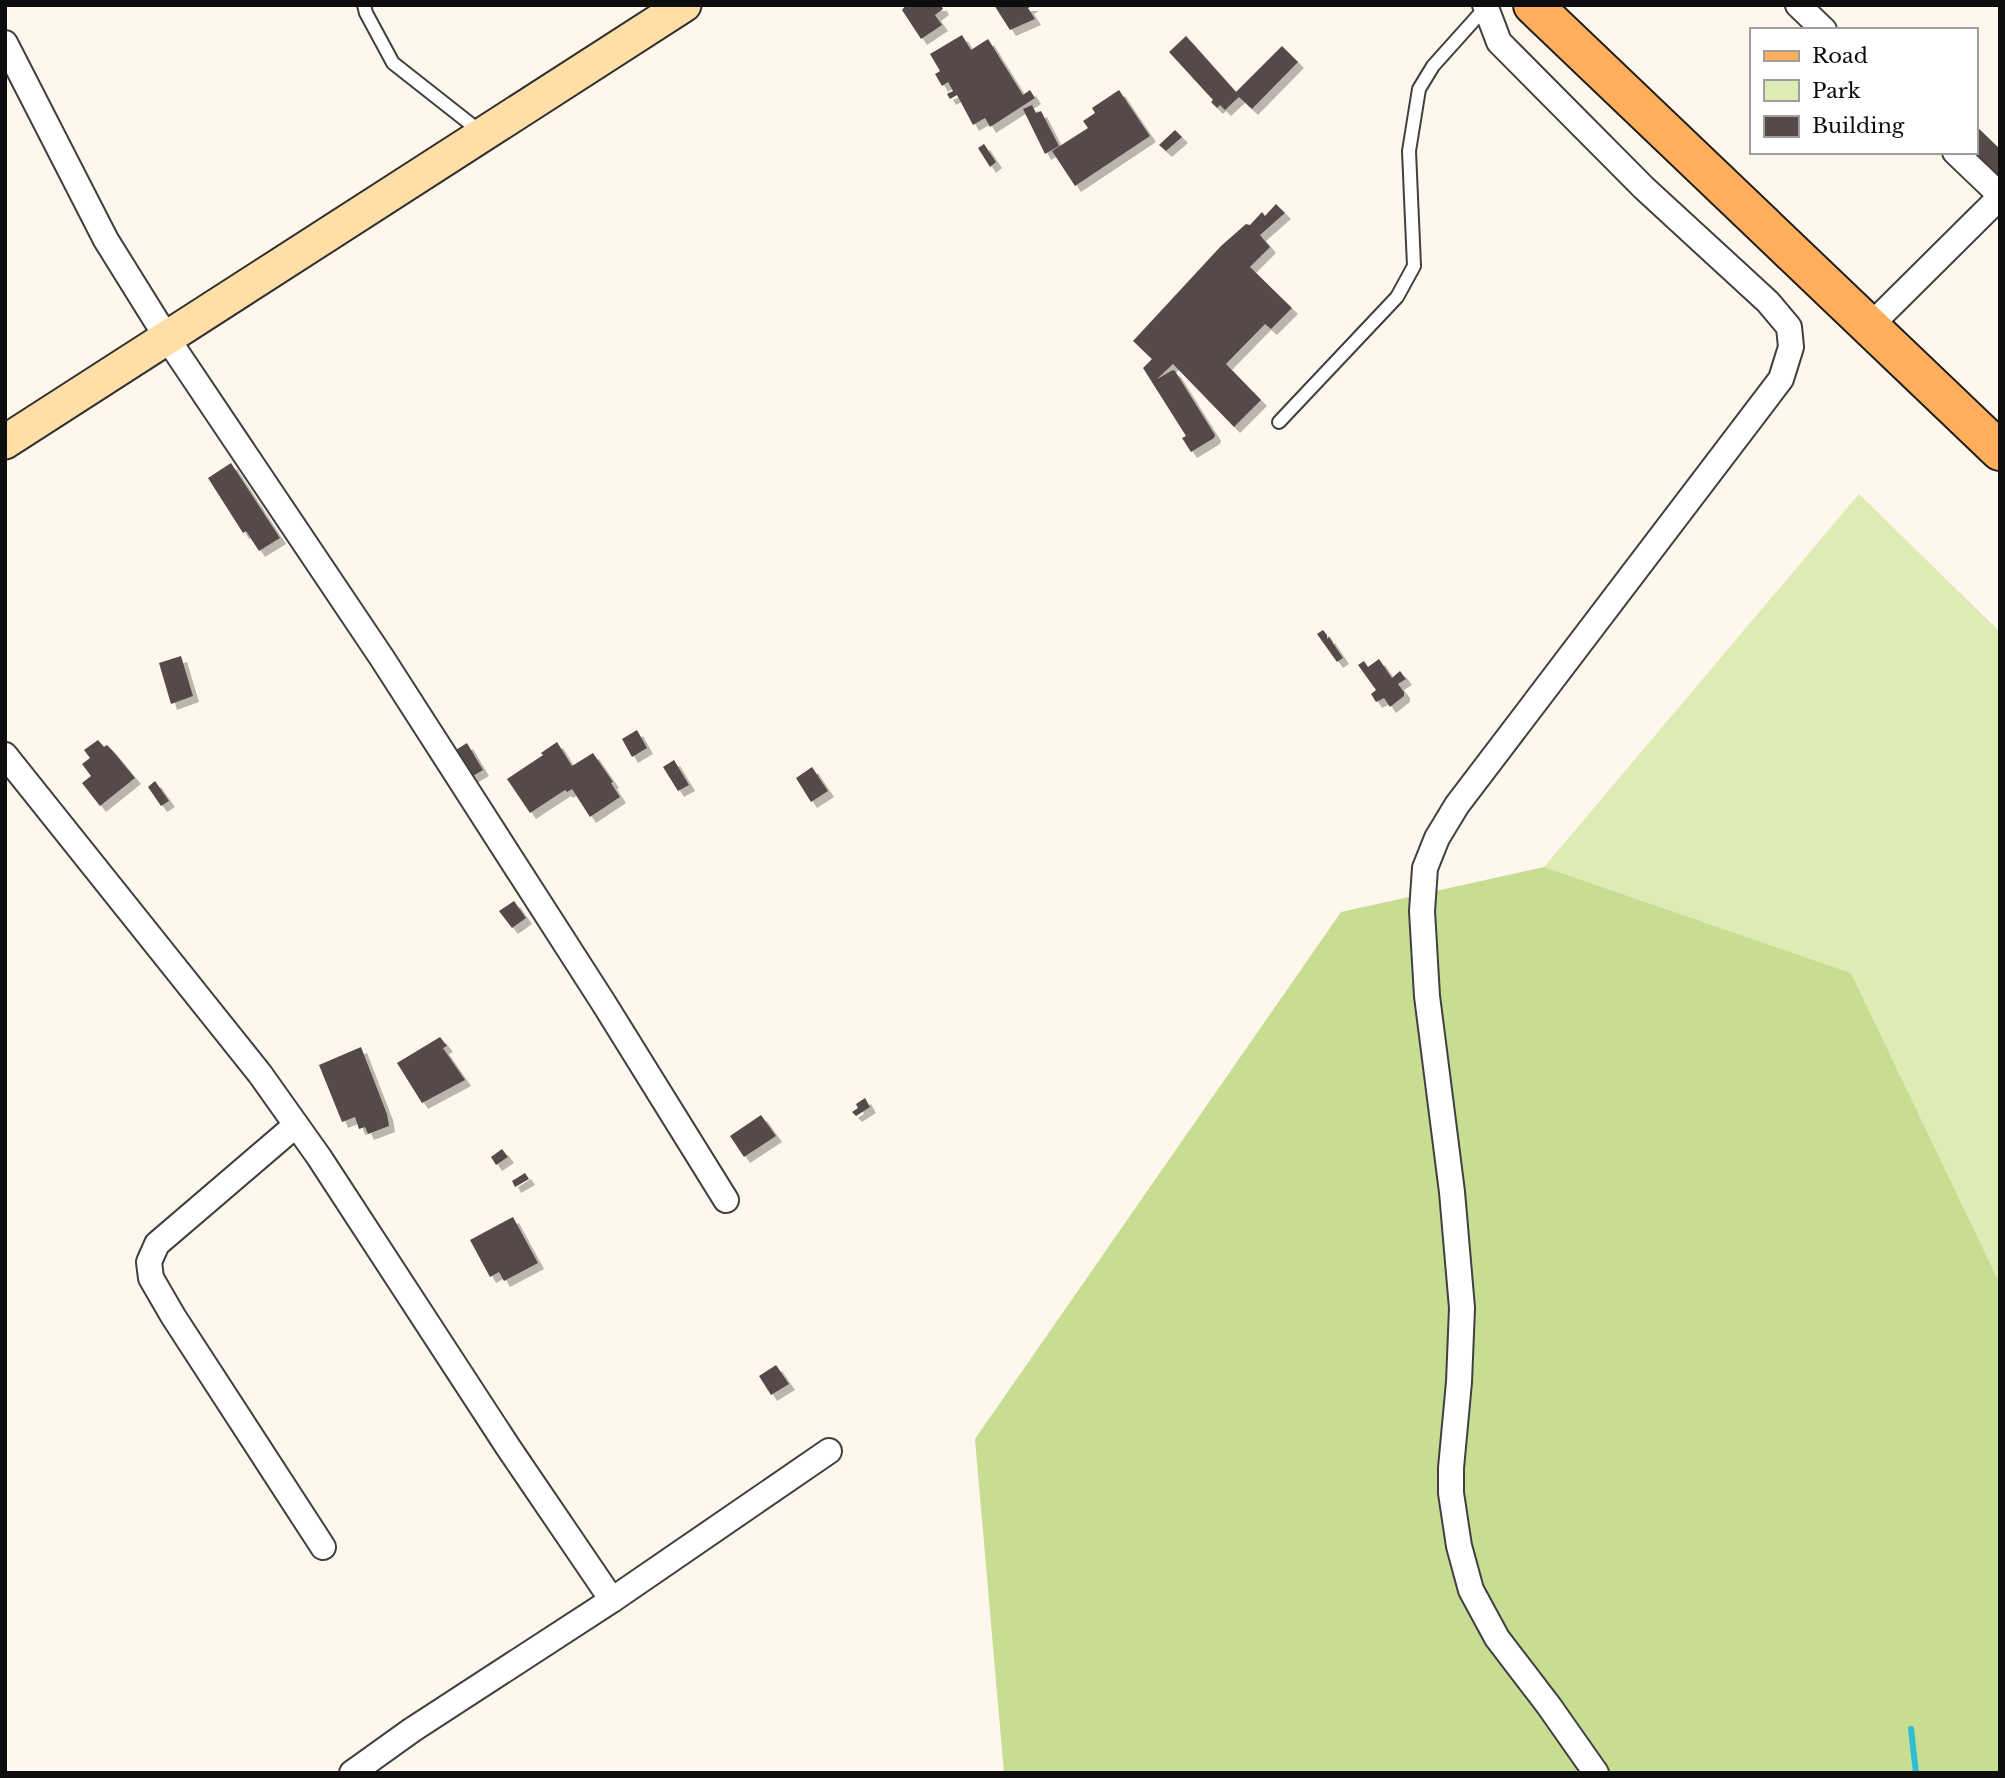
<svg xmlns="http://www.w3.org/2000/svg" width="2005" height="1778" font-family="'Libre Baskerville',serif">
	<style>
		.green { fill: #deebb4 }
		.forest { fill: #c6dd92 }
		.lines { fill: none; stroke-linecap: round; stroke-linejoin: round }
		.stream { stroke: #30bcd5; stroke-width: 6 }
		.building { fill: #564a48; filter: url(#shadow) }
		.lane-casing { stroke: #404040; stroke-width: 16 }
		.street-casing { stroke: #404040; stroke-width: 28 }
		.secondary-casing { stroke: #2f2f2f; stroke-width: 37 }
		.primary-casing { stroke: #1e1e1e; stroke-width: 42 }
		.lane { stroke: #fff; stroke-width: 12 }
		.street { stroke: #fff; stroke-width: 24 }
		.secondary { stroke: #ffdfa7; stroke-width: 33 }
		.primary { stroke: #ffaf5c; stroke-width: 38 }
	</style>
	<defs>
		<filter id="shadow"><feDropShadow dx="6" dy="6" stdDeviation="0" flood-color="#0004"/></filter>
	</defs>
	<rect width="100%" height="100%" fill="#fff7ec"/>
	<path class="green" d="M1859,494L2000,632V1284L1851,973L1544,867Z"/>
	<path class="forest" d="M1544,867L1851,973L2000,1284V1773H1004L975,1439L1341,912Z"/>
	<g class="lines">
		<path class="stream" d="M1911,1729L1916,1773"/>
	</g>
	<g class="building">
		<path d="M906,5H941L943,9L935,15L942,25L921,39L902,10Z"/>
		<path d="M994,5H1033L1028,8L1035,19L1010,30Z"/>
		<path d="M962,35L971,50L988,39L1023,95L1030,90L1035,98L990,127L985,118L973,125L957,95L950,99L947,94L953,91L948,82L942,86L935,74L940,71L930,54Z"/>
		<path d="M1186,36L1236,92L1282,46L1298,62L1252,109L1239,97L1225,110L1220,105L1217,108L1211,102L1213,100L1169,52Z"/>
		<path d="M1119,90L1150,136L1075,186L1052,151L1088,128L1083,121L1095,113L1092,108Z"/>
		<path d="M1032,105L1036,113L1041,111L1059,146L1045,154L1023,109Z"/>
		<path d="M1975,125L2000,149V185L1966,152H1975Z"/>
		<path d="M1175,130L1182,137L1166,151L1159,145Z"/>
		<path d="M984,144L996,162L990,167L978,148Z"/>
		<path d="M1276,204L1285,213L1260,235L1270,247L1250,267L1292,308L1271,329L1265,324L1226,364L1261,400L1234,427L1173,364L1157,379L1173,370L1175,371L1215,435L1214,438L1191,452L1182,438L1186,436L1143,368L1152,359L1133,341L1221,246L1246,224L1250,225L1262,212L1265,216Z"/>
		<path d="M231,463L280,538L259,551L246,531L243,533L208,478Z"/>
		<path d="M1323,630L1327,635V639L1329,637L1343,658L1337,662L1317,634Z"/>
		<path d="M181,656L193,696L171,704L159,663Z"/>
		<path d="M1379,659L1392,678L1400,671L1406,679L1398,684L1404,692V696L1390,707L1384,698L1376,702L1371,694L1376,690L1358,665L1364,661L1368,667Z"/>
		<path d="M637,730L647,748L632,757L622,739Z"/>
		<path d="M98,740L104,747L107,745L112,750L135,778L100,806L82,783L91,776L82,764L90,758L84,750Z"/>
		<path d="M557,742L572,766L593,753L613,782L611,783L620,797L590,817L572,789L567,792L565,790L530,813L507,779L543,755L541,753Z"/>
		<path d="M467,743L483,770L471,777L454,751Z"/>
		<path d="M674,760L689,785L678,791L663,767Z"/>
		<path d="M812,767L828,791L811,802L796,778Z"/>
		<path d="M155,781L169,801L161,806L148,787Z"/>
		<path d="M514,901L526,918L512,928L499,911Z"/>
		<path d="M440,1037L447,1046L443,1048L465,1080L422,1103L397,1063Z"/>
		<path d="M361,1047L387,1114L389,1126L368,1134L365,1127L359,1129L355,1117L342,1122L319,1065Z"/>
		<path d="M865,1098L870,1107L856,1116L852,1112L858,1108L856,1104Z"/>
		<path d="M761,1115L776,1136L744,1157L730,1136Z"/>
		<path d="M502,1149L508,1157L496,1165L491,1157Z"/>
		<path d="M525,1173L529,1179L515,1187L512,1181Z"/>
		<path d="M513,1217L538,1263L504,1281L499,1272L490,1277L470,1240Z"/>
		<path d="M776,1365L789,1384L771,1395L759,1376Z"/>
	</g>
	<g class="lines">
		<g class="lane-casing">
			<g id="lane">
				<path d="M364,5L366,13L393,63L482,133"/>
				<path d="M1279,422L1397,297L1414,266L1409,151L1419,89L1433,66L1485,8"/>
			</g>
		</g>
		<g class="street-casing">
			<g id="street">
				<path d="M1485,5L1499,42L1644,188L1768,302L1789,327L1791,347L1781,379L1457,805L1437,838L1425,868L1422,911L1427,996L1452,1192L1462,1308L1459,1382L1451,1468V1493L1459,1546L1471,1590L1497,1638L1549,1706L1596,1773"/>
				<path d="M1798,5L1824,30"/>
				<path d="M5,43L106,240L167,338L382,658L603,1002L726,1200"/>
				<path d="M1955,152L2000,195"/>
				<path d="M1870,326L2000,197"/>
				<path d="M5,755L260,1074L319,1157L508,1447L612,1600L412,1730L352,1773"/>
				<path d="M296,1125L157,1244L149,1262L151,1278L173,1316L323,1547"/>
				<path d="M612,1600L829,1451"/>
			</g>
		</g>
		<g class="secondary-casing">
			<path id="secondary" d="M5,442L684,5"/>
		</g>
		<g class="primary-casing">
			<path id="primary" d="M1533,5L2000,451"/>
		</g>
		<use href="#lane" class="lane"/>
		<use href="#street" class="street"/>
		<use href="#secondary" class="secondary"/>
		<use href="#primary" class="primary"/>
	</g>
	<rect width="2005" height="1778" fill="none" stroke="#0d0d0d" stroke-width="14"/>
	<rect x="1750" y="28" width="228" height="126" fill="#ffffff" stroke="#9e9e9e" stroke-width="2"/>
	<rect x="1764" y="51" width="35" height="10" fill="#ffaf5c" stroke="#9e9e9e" stroke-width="2"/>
	<text x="1812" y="63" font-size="21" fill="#0d0d0d">Road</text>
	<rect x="1764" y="80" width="35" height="21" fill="#deebb4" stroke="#9e9e9e" stroke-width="2"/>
	<text x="1812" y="98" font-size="21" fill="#0d0d0d">Park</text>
	<rect x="1764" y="116" width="35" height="21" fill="#564a48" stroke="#9e9e9e" stroke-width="2"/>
	<text x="1812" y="133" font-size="21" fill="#0d0d0d">Building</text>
</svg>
